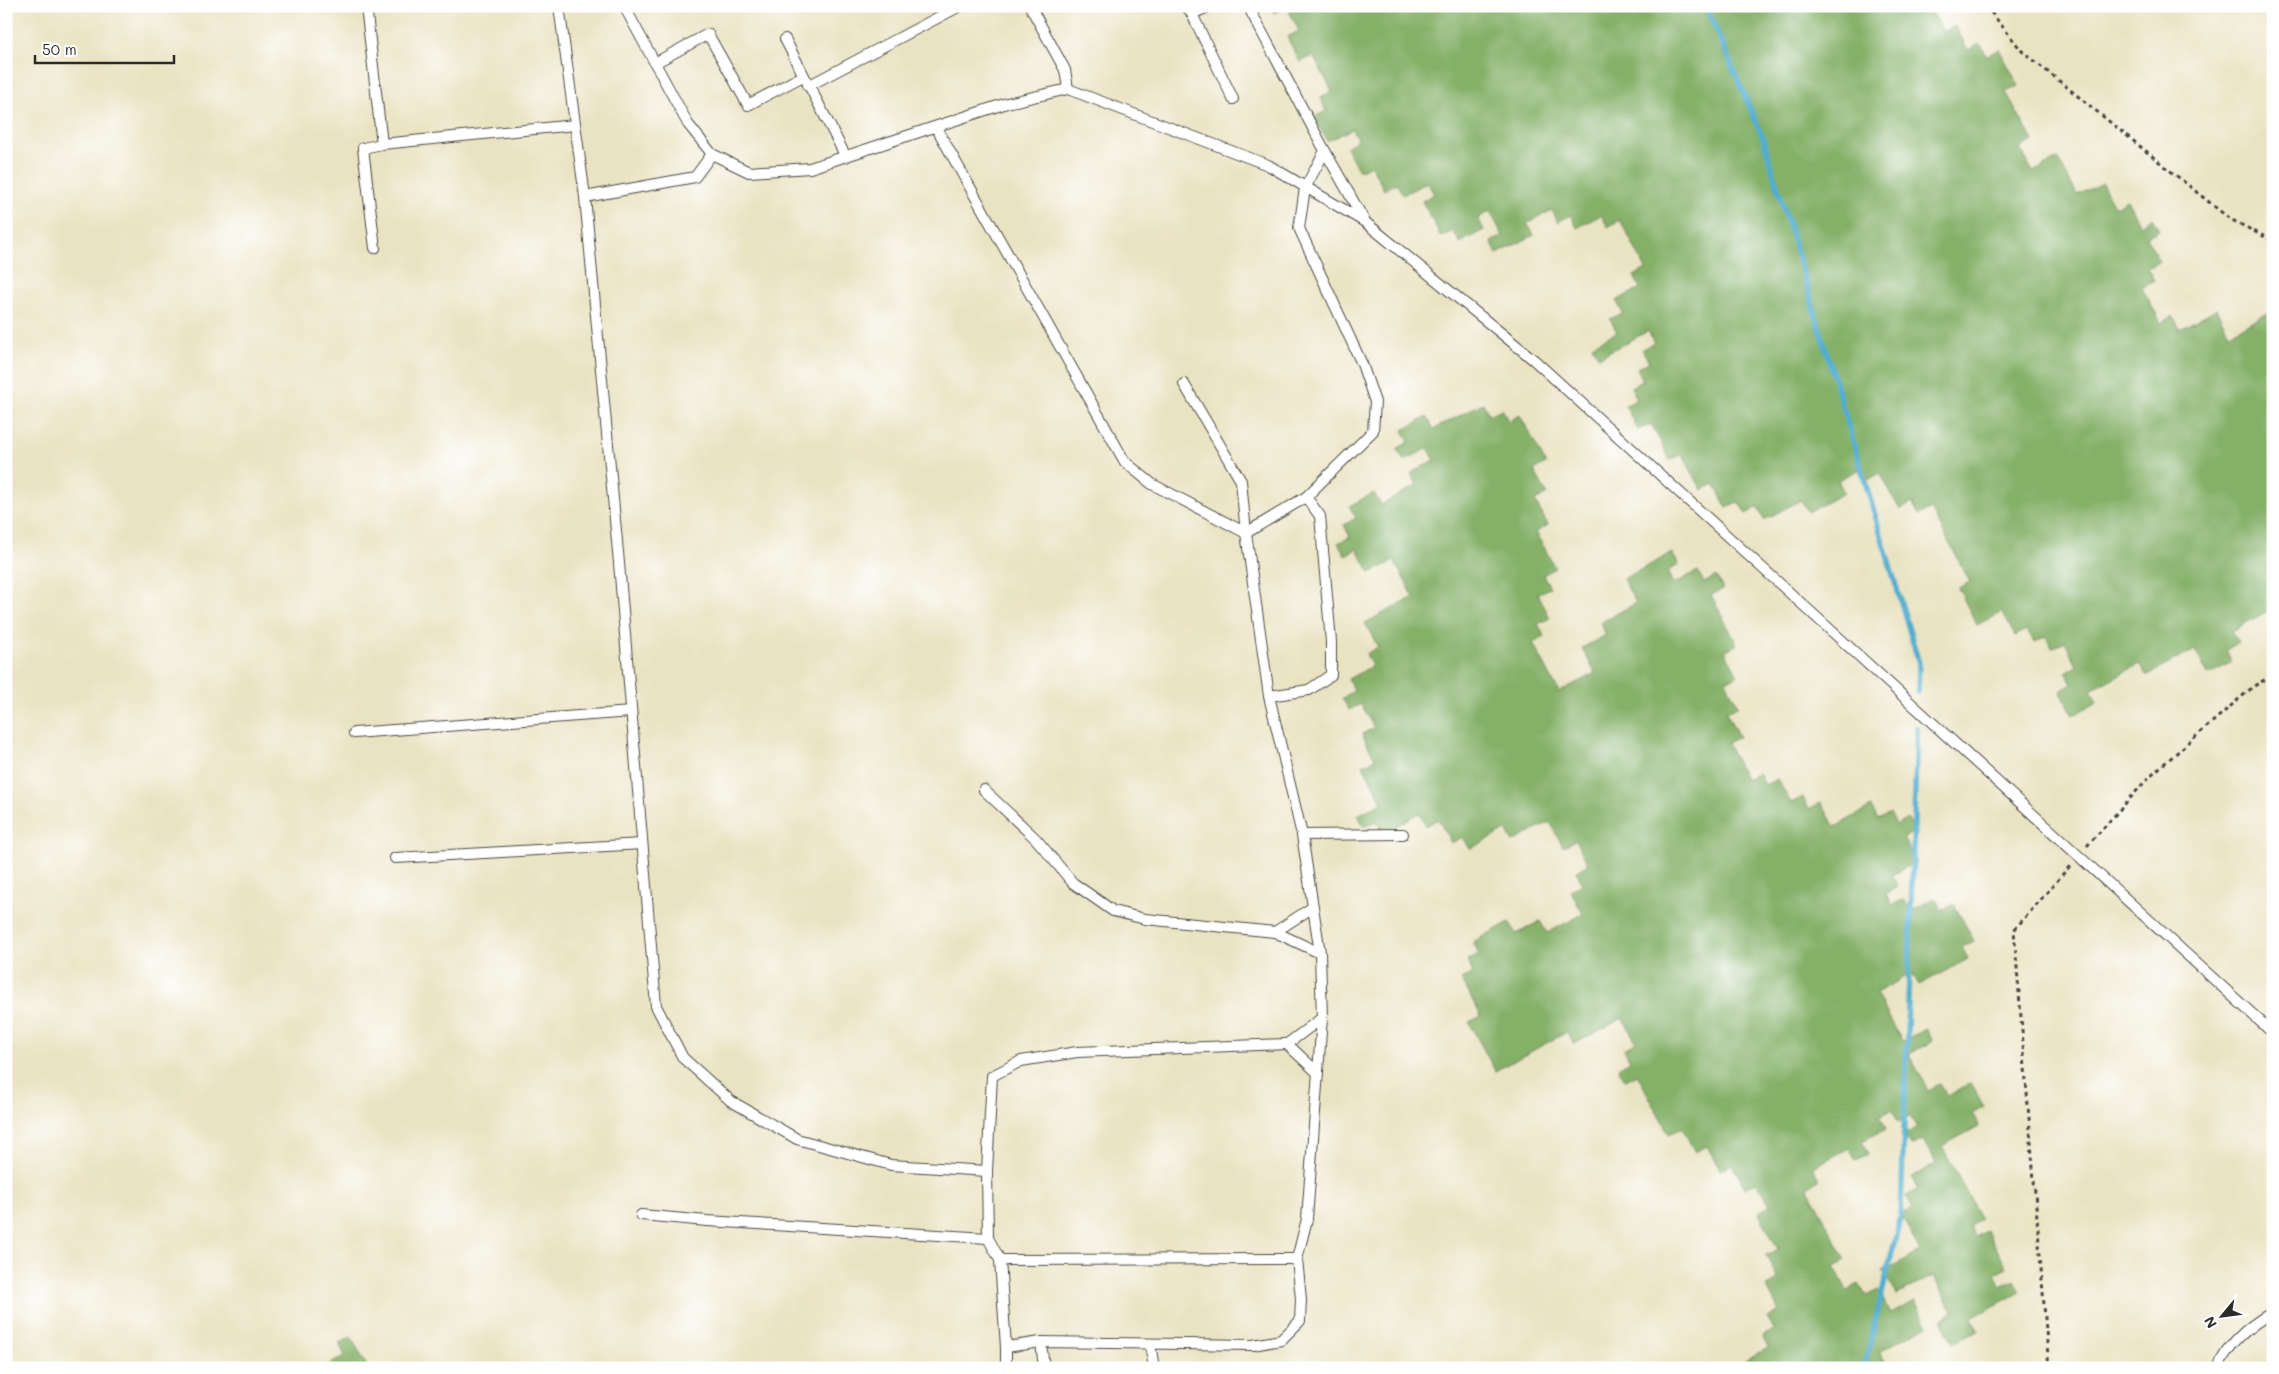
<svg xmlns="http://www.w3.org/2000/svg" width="2279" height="1374" font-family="Mali,sans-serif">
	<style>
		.forest { fill: #84b068; stroke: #586e4a }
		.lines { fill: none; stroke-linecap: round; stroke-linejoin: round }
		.stream { stroke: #51aecf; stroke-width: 5.5 }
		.lane-casing { stroke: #484742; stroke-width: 12 }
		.path { stroke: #484742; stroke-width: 3; stroke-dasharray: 4 4; stroke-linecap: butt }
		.lane { stroke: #fff; stroke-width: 10 }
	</style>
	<rect width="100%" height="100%" fill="#fff"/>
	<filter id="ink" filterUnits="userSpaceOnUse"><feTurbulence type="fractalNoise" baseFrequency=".02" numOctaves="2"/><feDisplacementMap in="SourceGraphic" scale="10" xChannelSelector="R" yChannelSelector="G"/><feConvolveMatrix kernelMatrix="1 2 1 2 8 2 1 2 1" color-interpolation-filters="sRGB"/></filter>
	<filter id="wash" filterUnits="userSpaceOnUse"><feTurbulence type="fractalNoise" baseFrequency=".0096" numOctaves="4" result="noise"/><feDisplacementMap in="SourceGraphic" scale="20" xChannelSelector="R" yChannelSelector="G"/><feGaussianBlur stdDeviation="1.12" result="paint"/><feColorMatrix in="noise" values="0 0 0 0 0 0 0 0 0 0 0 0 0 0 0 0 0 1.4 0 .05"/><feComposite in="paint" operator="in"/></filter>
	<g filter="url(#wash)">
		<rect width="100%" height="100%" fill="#eae3c2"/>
		<g class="forest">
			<path d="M1271,6H1929L1943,32L1955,26L1968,50L1980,43L1987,56L1999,49L2019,86L2006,92L2033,141L2020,148L2033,172L2058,159L2077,195L2102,183L2115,207L2127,200L2140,225L2152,218L2159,230L2146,237L2160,261L2147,268L2154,280L2142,287L2161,323L2173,316L2180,329L2216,309L2229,333L2266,314L2273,326V620L2268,611L2231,631L2238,643L2226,650L2232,662L2208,675L2195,650L2146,676L2139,664L2091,690L2097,702L2073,715L2060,691L2072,684L2065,672L2077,666L2065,641L2052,648L2046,636L2034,642L2027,630L2015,636L2002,612L1977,625L1958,588L1970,582L1931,509L1919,515L1912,503L1900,510L1880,473L1868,480L1862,468L1838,480L1844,493L1808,512L1801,500L1764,520L1758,507L1746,514L1739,502L1727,508L1714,484L1702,490L1682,454L1670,460L1651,424L1638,430L1625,406L1637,399L1631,387L1643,380L1637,368L1649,362L1642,349L1654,343L1648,331L1599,357L1592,345L1617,332L1610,319L1623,313L1616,301L1640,288L1634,276L1646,269L1620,220L1608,227L1601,215L1577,228L1571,215L1558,222L1552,210L1527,223L1534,235L1497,254L1491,242L1503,236L1490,211L1478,218L1484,230L1460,243L1453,231L1441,237L1422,201L1434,194L1427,182L1403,195L1396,183L1384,190L1371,165L1359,171L1346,147L1358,140L1352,129L1327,141L1314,117L1326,111L1320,98L1332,91L1313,56L1300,62L1287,37L1299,31L1287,7L1274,13Z"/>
			<path d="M1483,403L1489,415L1502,409L1508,421L1520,415L1546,464L1534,470L1547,494L1535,501L1548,525L1536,532L1555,568L1543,575L1550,587L1538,594L1550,618L1538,624L1545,637L1533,643L1559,692L1595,673L1582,648L1606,635L1600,623L1636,603L1623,579L1672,553L1679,565L1667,571L1673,584L1698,571L1704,583L1716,576L1723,589L1711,595L1737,644L1725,651L1738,675L1726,681L1738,706L1726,712L1739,737L1727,743L1746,780L1759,773L1765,785L1777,779L1791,803L1803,797L1809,809L1821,802L1835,827L1871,807L1878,819L1890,813L1896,825L1908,819L1915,831L1903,838L1916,862L1892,875L1898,887L1886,893L1892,905L1904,899L1911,911L1935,898L1942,910L1954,904L1974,941L1962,947L1968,959L1919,985L1912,973L1876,993L1902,1041L1926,1029L1933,1041L1909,1054L1928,1090L1940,1084L1947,1096L1971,1083L1984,1107L1972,1114L1979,1126L1942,1146L1981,1219L1969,1225L1975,1237L1987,1231L2007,1268L1995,1274L2001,1286L2014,1280L2020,1292L1972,1318L1978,1330L1953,1343L1941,1319L1953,1312L1933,1276L1897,1295L1883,1271L1920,1252L1901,1215L1913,1208L1906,1196L1918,1190L1912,1177L1936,1164L1923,1140L1911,1146L1904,1134L1917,1128L1910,1116L1898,1122L1892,1110L1880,1116L1886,1129L1862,1141L1868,1154L1856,1160L1849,1148L1813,1167L1819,1180L1807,1187L1846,1260L1834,1266L1847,1290L1859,1284L1866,1296L1878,1290L1891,1314L1915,1301L1928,1325L1880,1351L1886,1364L1878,1368H1747L1744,1361L1768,1348L1762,1336L1774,1330L1767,1317L1779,1311L1766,1286L1778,1280L1766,1255L1778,1249L1758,1212L1770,1206L1757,1182L1745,1188L1732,1164L1720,1170L1707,1146L1695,1152L1682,1128L1669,1134L1637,1074L1625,1080L1618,1068L1630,1061L1624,1049L1636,1042L1623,1018L1574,1044L1567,1032L1495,1071L1469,1022L1481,1016L1461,979L1473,973L1467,960L1479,954L1473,942L1509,922L1516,934L1540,921L1547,933L1583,914L1570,890L1582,883L1576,871L1588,864L1575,840L1563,847L1550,822L1513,842L1506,830L1470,849L1463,837L1451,843L1438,819L1426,826L1420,813L1383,833L1376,821L1364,827L1358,815L1382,802L1363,765L1375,759L1362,734L1374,728L1361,704L1349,710L1342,698L1354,691L1348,679L1372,666L1366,654L1378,647L1365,623L1414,597L1394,561L1370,573L1357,549L1345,555L1338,543L1350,537L1344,525L1356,518L1349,506L1374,493L1381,505L1417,485L1411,473L1435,460L1428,448L1404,461L1397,449L1409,442L1403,430L1427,417L1434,429Z"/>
			<path d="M351,1337L368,1368H323L345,1356L339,1343Z"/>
		</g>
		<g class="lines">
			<g class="stream">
				<path d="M1706,6L1763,138L1919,663L1918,691"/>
				<path d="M1864,1368L1901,1215L1917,728"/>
			</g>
		</g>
	</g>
	<g filter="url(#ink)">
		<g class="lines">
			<g class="lane-casing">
				<g id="lane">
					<path d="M366,6L382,144"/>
					<path d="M559,6L585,197L619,563L656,1006L683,1058L731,1101L797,1139L891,1165L987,1171"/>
					<path d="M624,6L688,124L712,154L749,172L810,168L1007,103L1068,89L1268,165L1365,222L1534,360L2273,1033"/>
					<path d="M1030,6L1065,70L1068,89"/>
					<path d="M1186,6L1192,14L1233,99"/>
					<path d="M1248,6L1325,151"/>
					<path d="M1192,14L1210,6"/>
					<path d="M785,39L846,157"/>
					<path d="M655,63L708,34L748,105L803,76"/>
					<path d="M808,86L960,6"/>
					<path d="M936,127L1125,462L1152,484L1246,533"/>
					<path d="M585,197L695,177L712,154"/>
					<path d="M375,248L363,148L382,144L575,125"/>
					<path d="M1246,533L1306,497L1373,431L1375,402L1362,364L1299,228L1305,188L1325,151L1365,222"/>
					<path d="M1269,696L1309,690L1331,675V642L1320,516L1306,497"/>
					<path d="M354,733L631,712"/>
					<path d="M984,790L1036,839L1073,883L1113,911L1145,919L1275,932"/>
					<path d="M1302,835L1403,834"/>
					<path d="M395,858L642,844"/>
					<path d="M1313,907L1275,932L1320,953"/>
					<path d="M1287,1044L1077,1052L1021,1061L992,1076L987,1171L988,1238L1000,1260L1297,1259"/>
					<path d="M1317,1072L1287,1044L1322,1018"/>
					<path d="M641,1215L707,1221L988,1238"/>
					<path d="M1000,1260L1006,1347L1041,1342L1253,1345L1281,1340L1300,1321L1301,1299L1297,1259L1307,1219L1322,1018L1320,953L1302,835L1269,696L1246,533L1241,481L1184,384"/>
					<path d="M1041,1342L1044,1368"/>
					<path d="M1150,1344L1154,1368"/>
					<path d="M1006,1347V1368"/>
					<path d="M2218,1368C2228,1343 2250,1325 2273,1312"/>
				</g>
			</g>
			<g class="path">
				<path d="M1986,6L2022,51L2230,219L2273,241"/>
				<path d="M2273,128V129"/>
				<path d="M2087,846L2151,775L2254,686L2273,675"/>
				<path d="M2049,1368L2014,930L2070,866"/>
			</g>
			<use href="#lane" class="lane"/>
		</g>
	</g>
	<rect width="2279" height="1374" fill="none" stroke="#fff" stroke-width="25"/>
	<g transform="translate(2222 1316) rotate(241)" stroke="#ffffff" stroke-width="4" paint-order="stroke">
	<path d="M0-4L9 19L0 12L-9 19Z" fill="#2b2b2b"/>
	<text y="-8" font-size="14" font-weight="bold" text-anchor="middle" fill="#2b2b2b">N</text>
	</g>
	<path d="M35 55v8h139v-8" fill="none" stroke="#2b2b2b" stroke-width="2.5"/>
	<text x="42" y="55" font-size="15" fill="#2b2b2b" stroke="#ffffff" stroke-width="4" paint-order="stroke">50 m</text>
</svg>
